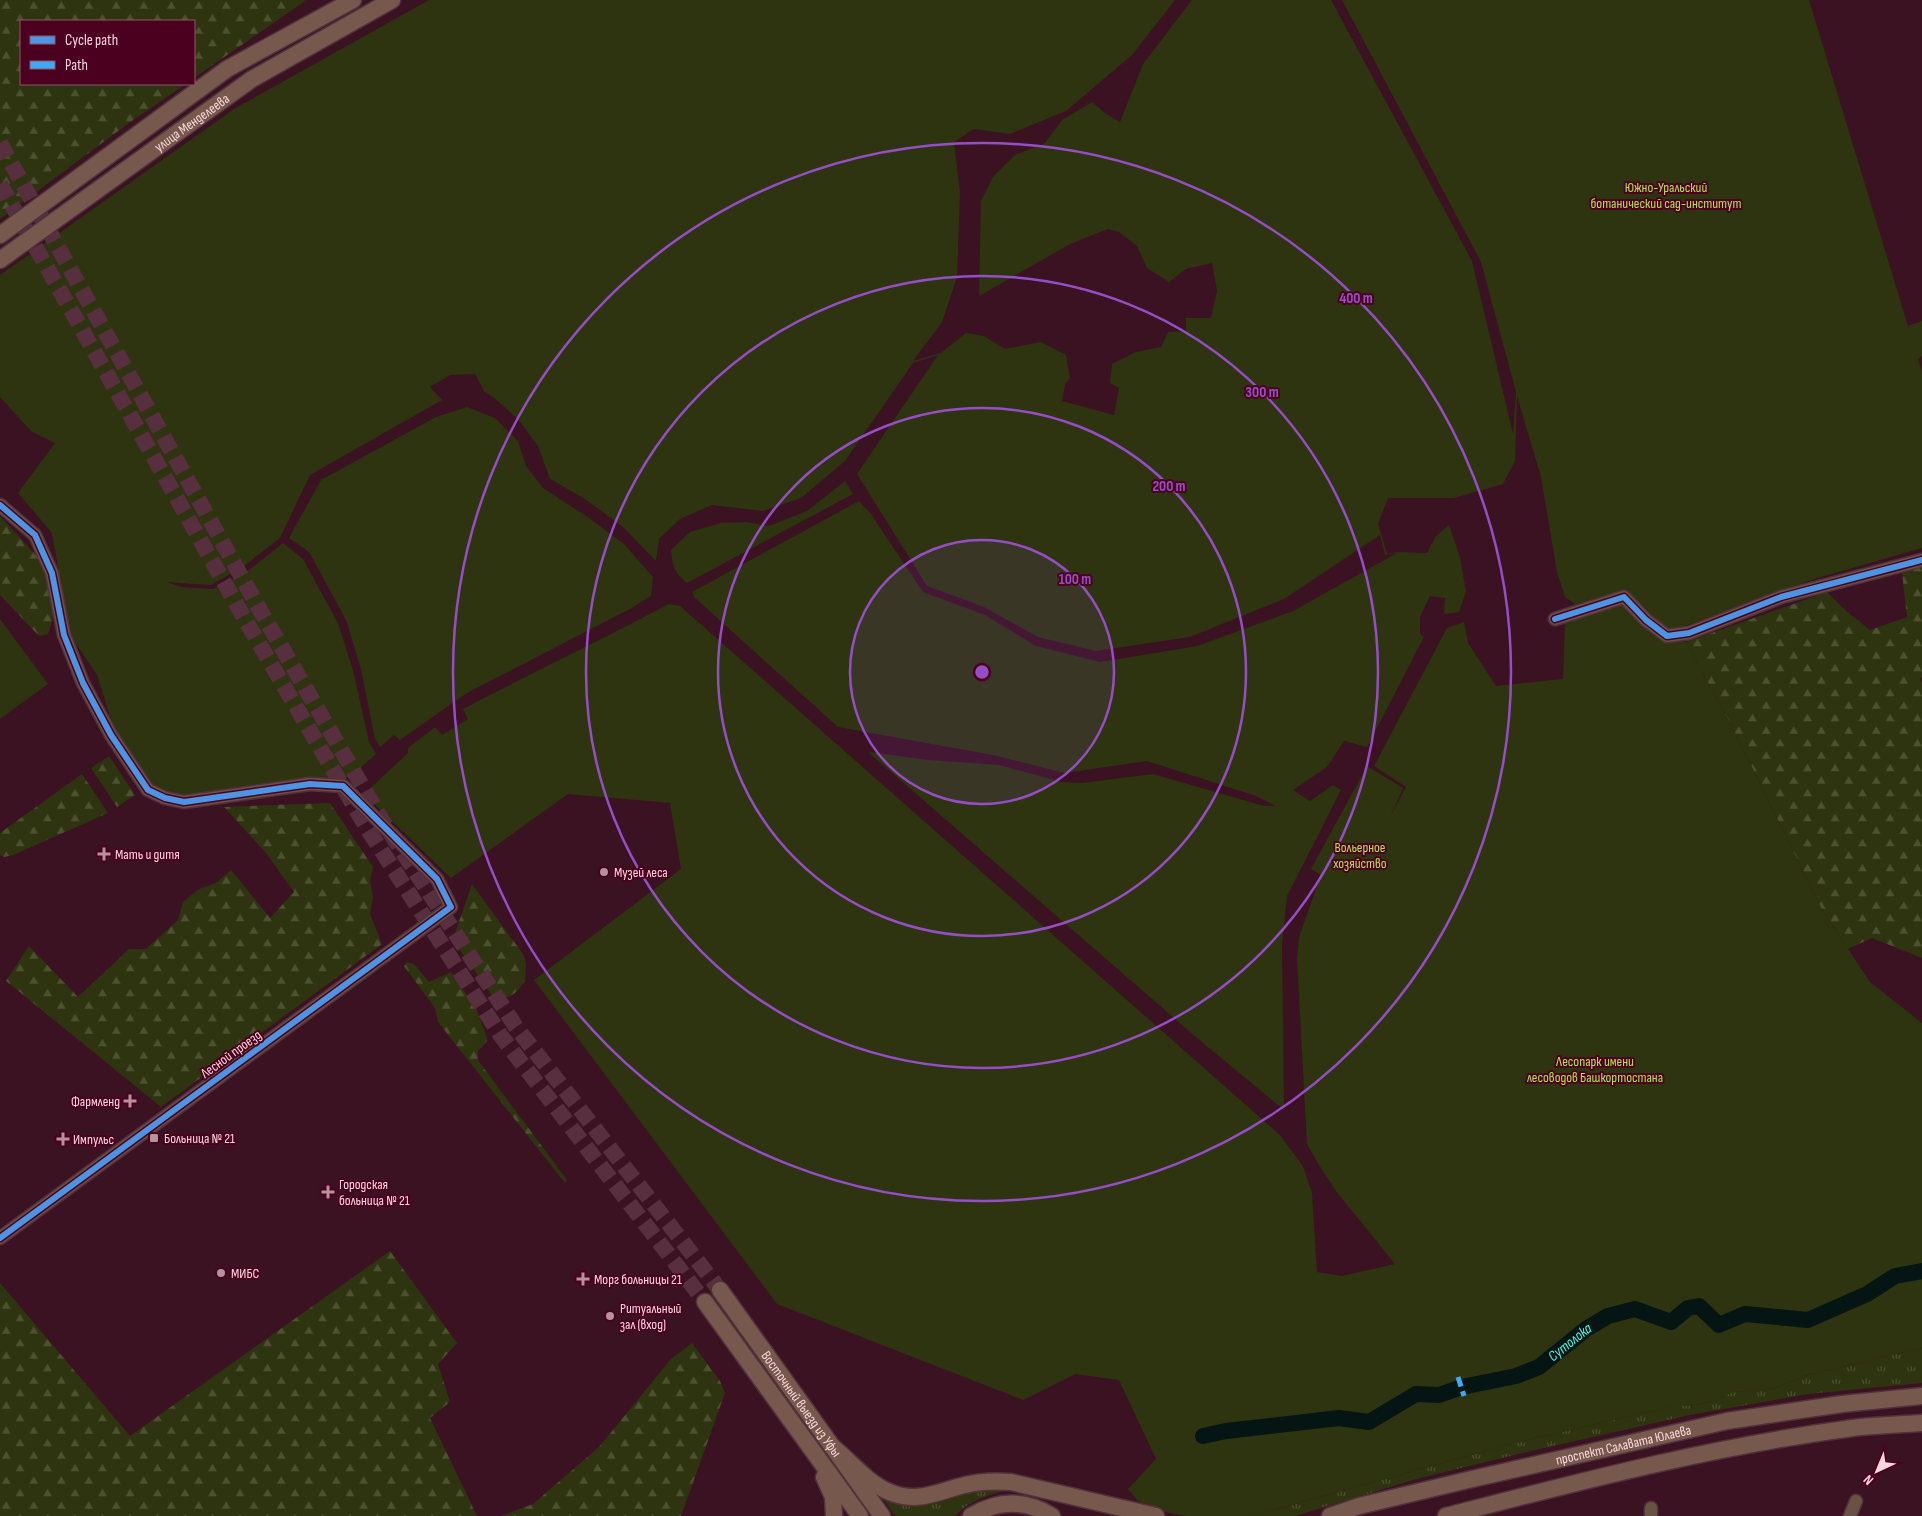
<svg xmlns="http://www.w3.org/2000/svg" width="1922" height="1516" font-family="'Sofia Sans Condensed',sans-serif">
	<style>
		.grass { fill: url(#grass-tufts) }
		.forest { fill: url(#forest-firs) }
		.green { fill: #2e340f }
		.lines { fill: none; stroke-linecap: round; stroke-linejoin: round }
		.river { stroke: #051514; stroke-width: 16 }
		.major-tunnel { stroke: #572f3e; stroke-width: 16; stroke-dasharray: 16 8; stroke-linecap: butt }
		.minor-casing { stroke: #52313d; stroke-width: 15 }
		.major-casing { stroke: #52313d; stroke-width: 19 }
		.minor { stroke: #675244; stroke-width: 12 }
		.major { stroke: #76594c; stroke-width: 16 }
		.quiet { stroke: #3fa9f5; stroke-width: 5; stroke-dasharray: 10 5; stroke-linecap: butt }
		.cycleway-casing { stroke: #4c001f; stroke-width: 9 }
		.cycleway { stroke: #4d94e3; stroke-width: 6 }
		.ring { fill: none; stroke: #954ec5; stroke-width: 2.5 }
		.poi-dot { fill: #b7919b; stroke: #4c001f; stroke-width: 2 }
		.labels { text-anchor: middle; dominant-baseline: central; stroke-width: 4; stroke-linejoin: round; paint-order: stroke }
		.street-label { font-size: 14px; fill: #fbd5dc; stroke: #4c001f }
		.park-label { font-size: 14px; fill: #b3e040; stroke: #4c001f }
		.poi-label { font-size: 14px; fill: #fbd5dc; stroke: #4c001f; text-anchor: start }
		.water-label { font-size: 15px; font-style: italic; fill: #3afde8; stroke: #4c001f }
		.centre { fill: #954ec5; stroke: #4c001f; stroke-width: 2.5 }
		.ring-label { font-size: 15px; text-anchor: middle; font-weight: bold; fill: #954ec5; stroke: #4c001f; stroke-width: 4; stroke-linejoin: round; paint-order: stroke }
	</style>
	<defs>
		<pattern id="grass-tufts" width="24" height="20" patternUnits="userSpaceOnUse" patternTransform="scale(1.25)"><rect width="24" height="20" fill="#2e340f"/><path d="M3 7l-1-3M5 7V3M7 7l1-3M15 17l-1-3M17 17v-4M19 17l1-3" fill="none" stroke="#4d5031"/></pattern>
		<pattern id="forest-firs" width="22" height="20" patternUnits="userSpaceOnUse" patternTransform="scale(1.25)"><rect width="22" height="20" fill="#2e340f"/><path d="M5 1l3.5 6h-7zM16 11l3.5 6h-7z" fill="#4d5031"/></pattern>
	</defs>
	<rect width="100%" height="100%" fill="#3a1222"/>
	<g class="grass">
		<path d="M1922,1348V1383L1808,1394L1690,1415L1531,1451L1416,1479L1295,1516H1252L1514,1443L1674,1406H1691L1714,1401L1732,1392L1773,1389L1804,1376Z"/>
		<path d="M988,1489L1007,1490C987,1495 969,1501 955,1516H895L880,1494C887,1497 894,1502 901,1504C927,1512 961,1492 988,1489Z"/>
	</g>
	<g class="forest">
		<path d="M0,0H304L305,1L194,78V21H21V84H186L129,123L0,219Z"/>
		<path d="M0,516L44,564L56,608L48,634L39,636L0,595Z"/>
		<path d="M1922,567V677L1920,679L1922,683V958L1872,938L1848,949L1821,908L1733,729L1686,642L1827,592L1845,610L1870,630L1907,617L1902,573Z"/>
		<path d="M109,756L135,795L117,807L91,768Z"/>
		<path d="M82,774L108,813L13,855L4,857L0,855V833Z"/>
		<path d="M330,803L373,867L370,881L373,897L370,914L382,944L161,1107L6,981L29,946L78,997L129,949H146L178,920L183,902L199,889L216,883L231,870L270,918L294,892L266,853L224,807Z"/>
		<path d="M472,884L523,954L526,963L525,982C512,996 512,1000 492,995L455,943L454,936Z"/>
		<path d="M407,962L414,964L429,982L451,972L477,1010C480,1022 486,1030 487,1041L478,1051V1060L567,1180L565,1183L438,1022L435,1008L404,966Z"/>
		<path d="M390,1251L457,1343L438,1364L450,1402L430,1418L477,1516H0V1283L130,1436Z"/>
		<path d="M692,1343L720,1381L725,1393L681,1516H501L533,1504L599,1447L671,1359Z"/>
	</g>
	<g class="green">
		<path d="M429,0H1175L1132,55L1066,111L1010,134L974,129L954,142L960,193L957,277L942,322L913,361L941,353L966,333L984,336L1005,349L1041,342L1066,355L1070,378L1065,384L1062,401L1114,415L1119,388L1110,383L1112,364L1136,352L1161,347L1168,332L1186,331V318H1211L1217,291L1212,263L1186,269L1169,282L1147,268L1137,246L1119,232L1108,229L1070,244L979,296L981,201L993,177L1015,155L1045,143L1062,120L1092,102L1105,113L1120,122L1143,64L1192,0H1331L1472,261L1513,434L1516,392L1481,262L1342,0H1809L1908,326L1922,321V356L1918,359L1922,372V548L1811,580L1679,628L1663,638L1686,642L1733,729L1821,908L1870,982L1922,1023V1348L1804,1376L1773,1389L1732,1392L1714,1401L1690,1406H1674L1514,1443L1252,1516H1185L1160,1511L1138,1501L1128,1489L1156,1459L1119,1380L1075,1374L1023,1400L777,1304L534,980L681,869L670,803L568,794L451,878L364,794L408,753V748L435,727L442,735L468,719L463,709C531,673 601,640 669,604L680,606L1280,1135L1303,1166L1312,1193L1317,1272L1342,1276L1395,1264L1336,1191L1319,1165L1307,1144L1297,959L1299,937L1321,875L1311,869L1367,766L1403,788L1391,815L1406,787L1374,766L1447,628L1464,622L1468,643L1496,686L1563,679L1565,622L1625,592L1575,604L1565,597L1557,572L1541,477L1517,396L1515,461L1503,484L1454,498H1388L1378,524L1387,554L1397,552L1427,553L1436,536L1449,525L1460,557L1466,592L1459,612L1444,614L1445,598L1430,596L1420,617V634L1424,637L1367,747L1344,741L1327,767L1293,790L1310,801L1333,785L1341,790L1287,896L1282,945L1284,1110L1197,1038L868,752L929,760L999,765L1062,782L1082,783L1153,774L1264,806H1276L1256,796L1147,761L1065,773L993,755L838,727L694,597L692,592L859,501L871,514L923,592L985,615L1036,646L1100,662L1197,646L1293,611L1397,553L1385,555L1380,535L1284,599L1190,637L1096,651L1038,637L984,607L927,586L857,474L938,355L913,363L845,461L801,498L763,511L712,505L680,519L659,539L656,561L623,527L585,499L550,479L538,446L518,419L493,397L484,391L475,374L450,375L430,387L442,400L310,475L280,538L244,566L211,585L166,582L182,587L213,589L248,571L283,543L303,559L338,623L353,670L369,742L376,754L349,778L345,776L184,796L155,790L116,736L97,675L70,635L52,533L18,493L55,443L31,431L0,397V275L234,109Z"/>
		<path d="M467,407L495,418L518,441L526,466L543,488L589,518L624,544L653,577L651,596L630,609L467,693L400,740L394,735L380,747L375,739L361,669L346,620L309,552L289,538L321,480L436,417Z"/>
		<path d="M845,481L853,494L687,583C674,572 673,568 671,550L690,532L721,523L746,522L769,526L807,511Z"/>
		<path d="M0,619L48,684L0,719Z"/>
	</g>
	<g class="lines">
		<path class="river" id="s1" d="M1203,1436L1226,1431L1339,1418L1369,1422L1416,1394L1439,1395L1462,1387L1516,1376L1539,1367L1586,1329L1608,1316L1635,1309L1671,1322L1688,1308L1699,1306L1719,1325L1745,1314L1808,1320L1867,1294L1895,1276L1922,1271"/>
		<g class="major-tunnel">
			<path d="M0,143L260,610L382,820L516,1027L720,1290"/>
			<path d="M0,184L243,616L367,828L501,1036L705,1302"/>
		</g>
		<g class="minor-casing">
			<g id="minor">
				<path d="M0,505L35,535L52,573L64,635L83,683L111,735L148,790L165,798L184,802L310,784L343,786L437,879L451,907L0,1238"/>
				<path d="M1555,619L1624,597L1646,620L1667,636L1689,633L1781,597L1922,560"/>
				<path d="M1651,1508V1516"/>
				<path d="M1850,1516L1856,1501"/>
			</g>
		</g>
		<g class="major-casing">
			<g id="major">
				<path d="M0,235L227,69L353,0"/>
				<path id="s2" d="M0,260L252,79L392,0"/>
				<path id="s3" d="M720,1290L882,1516"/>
				<path d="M705,1302L860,1516"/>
				<path d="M834,1448C851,1462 867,1482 887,1491C917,1505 938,1491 965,1485C980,1481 996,1481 1011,1482L1156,1516"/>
				<path d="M824,1477L833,1497L834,1516"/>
				<path d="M971,1516C998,1500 1025,1499 1052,1516"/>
				<path id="s4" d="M1330,1516L1359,1506L1472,1479L1727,1421L1842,1404L1922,1396"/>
				<path d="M1446,1516C1578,1482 1711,1447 1846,1429C1871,1425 1897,1425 1922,1423"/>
			</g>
		</g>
		<use href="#minor" class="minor"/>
		<use href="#major" class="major"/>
		<path class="quiet" d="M1458,1377L1464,1396"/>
		<g class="cycleway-casing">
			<g id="cycleway">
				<path d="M0,505L35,535L52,573L64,635L83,683L111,735L148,790L165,798L184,802L310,784L343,786L437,879L451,907L0,1238"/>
				<path d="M1555,619L1624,597L1646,620L1667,636L1689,633L1781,597L1922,560"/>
			</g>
		</g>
		<use href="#cycleway" class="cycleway"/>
	</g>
	<circle cx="982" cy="672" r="132" fill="#954ec5" fill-opacity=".12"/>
	<g class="ring">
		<circle cx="982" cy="672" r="132"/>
		<circle cx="982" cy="672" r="264"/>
		<circle cx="982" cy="672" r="396"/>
		<circle cx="982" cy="672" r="529"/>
	</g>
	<g class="poi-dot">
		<path d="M101.5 846.5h5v5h5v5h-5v5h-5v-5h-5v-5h5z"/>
		<circle cx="604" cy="872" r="5"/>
		<path d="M127.5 1093.5h5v5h5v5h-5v5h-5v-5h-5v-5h5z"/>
		<rect x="149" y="1133" width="10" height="10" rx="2.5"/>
		<path d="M60.5 1131.5h5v5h5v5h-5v5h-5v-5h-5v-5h5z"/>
		<path d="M325.5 1184.5h5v5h5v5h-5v5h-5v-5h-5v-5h5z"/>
		<circle cx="221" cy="1273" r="5"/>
		<path d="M580.5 1271.5h5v5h5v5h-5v5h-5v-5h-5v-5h5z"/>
		<circle cx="610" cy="1316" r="5"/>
	</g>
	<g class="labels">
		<g class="street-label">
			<text stroke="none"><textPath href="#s2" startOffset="236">улица Менделеева</textPath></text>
			<text transform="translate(231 1054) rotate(-36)">Лесной проезд</text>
			<text stroke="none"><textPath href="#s3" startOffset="140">Восточный выезд из Уфы</textPath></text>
			<text stroke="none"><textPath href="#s4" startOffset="302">проспект Салавата Юлаева</textPath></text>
		</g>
		<g class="park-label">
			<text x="1666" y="187">Южно-Уральский<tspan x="1666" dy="16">ботанический сад-институт</tspan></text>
			<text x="1360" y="847">Вольерное<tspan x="1360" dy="16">хозяйство</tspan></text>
			<text x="1595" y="1061">Лесопарк имени<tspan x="1595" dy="16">лесоводов Башкортостана</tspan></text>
		</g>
		<g class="poi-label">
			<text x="115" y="854">Мать и дитя</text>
			<text x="614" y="872">Музей леса</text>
			<text x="120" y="1101" text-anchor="end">Фармленд</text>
			<text x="164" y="1138">Больница № 21</text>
			<text x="73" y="1139">Импульс</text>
			<text x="339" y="1184">Городская<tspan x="339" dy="16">больница № 21</tspan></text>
			<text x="231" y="1273">МИБС</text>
			<text x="594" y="1279">Морг больницы 21</text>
			<text x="620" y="1308">Ритуальный<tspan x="620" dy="16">зал (вход)</tspan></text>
		</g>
		<g class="water-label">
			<text stroke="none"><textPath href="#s1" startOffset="389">Сутолока</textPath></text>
		</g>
	</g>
	<circle cx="982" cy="672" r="8" class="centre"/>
	<g class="ring-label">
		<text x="1356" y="303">400 m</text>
		<text x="1262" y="397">300 m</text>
		<text x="1169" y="491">200 m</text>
		<text x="1075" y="584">100 m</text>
	</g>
	<rect x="20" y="20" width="175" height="65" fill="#4c001f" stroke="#92556b"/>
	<rect x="30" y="36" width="25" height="8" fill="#4d94e3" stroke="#92556b"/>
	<text x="65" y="45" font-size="15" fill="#fbd5dc">Cycle path</text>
	<rect x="30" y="61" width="25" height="8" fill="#3fa9f5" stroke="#92556b"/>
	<text x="65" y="70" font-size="15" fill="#fbd5dc">Path</text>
	<g transform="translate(1877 1471) rotate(224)" stroke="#4c001f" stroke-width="4" paint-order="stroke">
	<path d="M0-4L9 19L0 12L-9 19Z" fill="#fbd5dc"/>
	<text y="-8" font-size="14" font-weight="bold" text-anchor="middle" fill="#fbd5dc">N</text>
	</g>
</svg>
